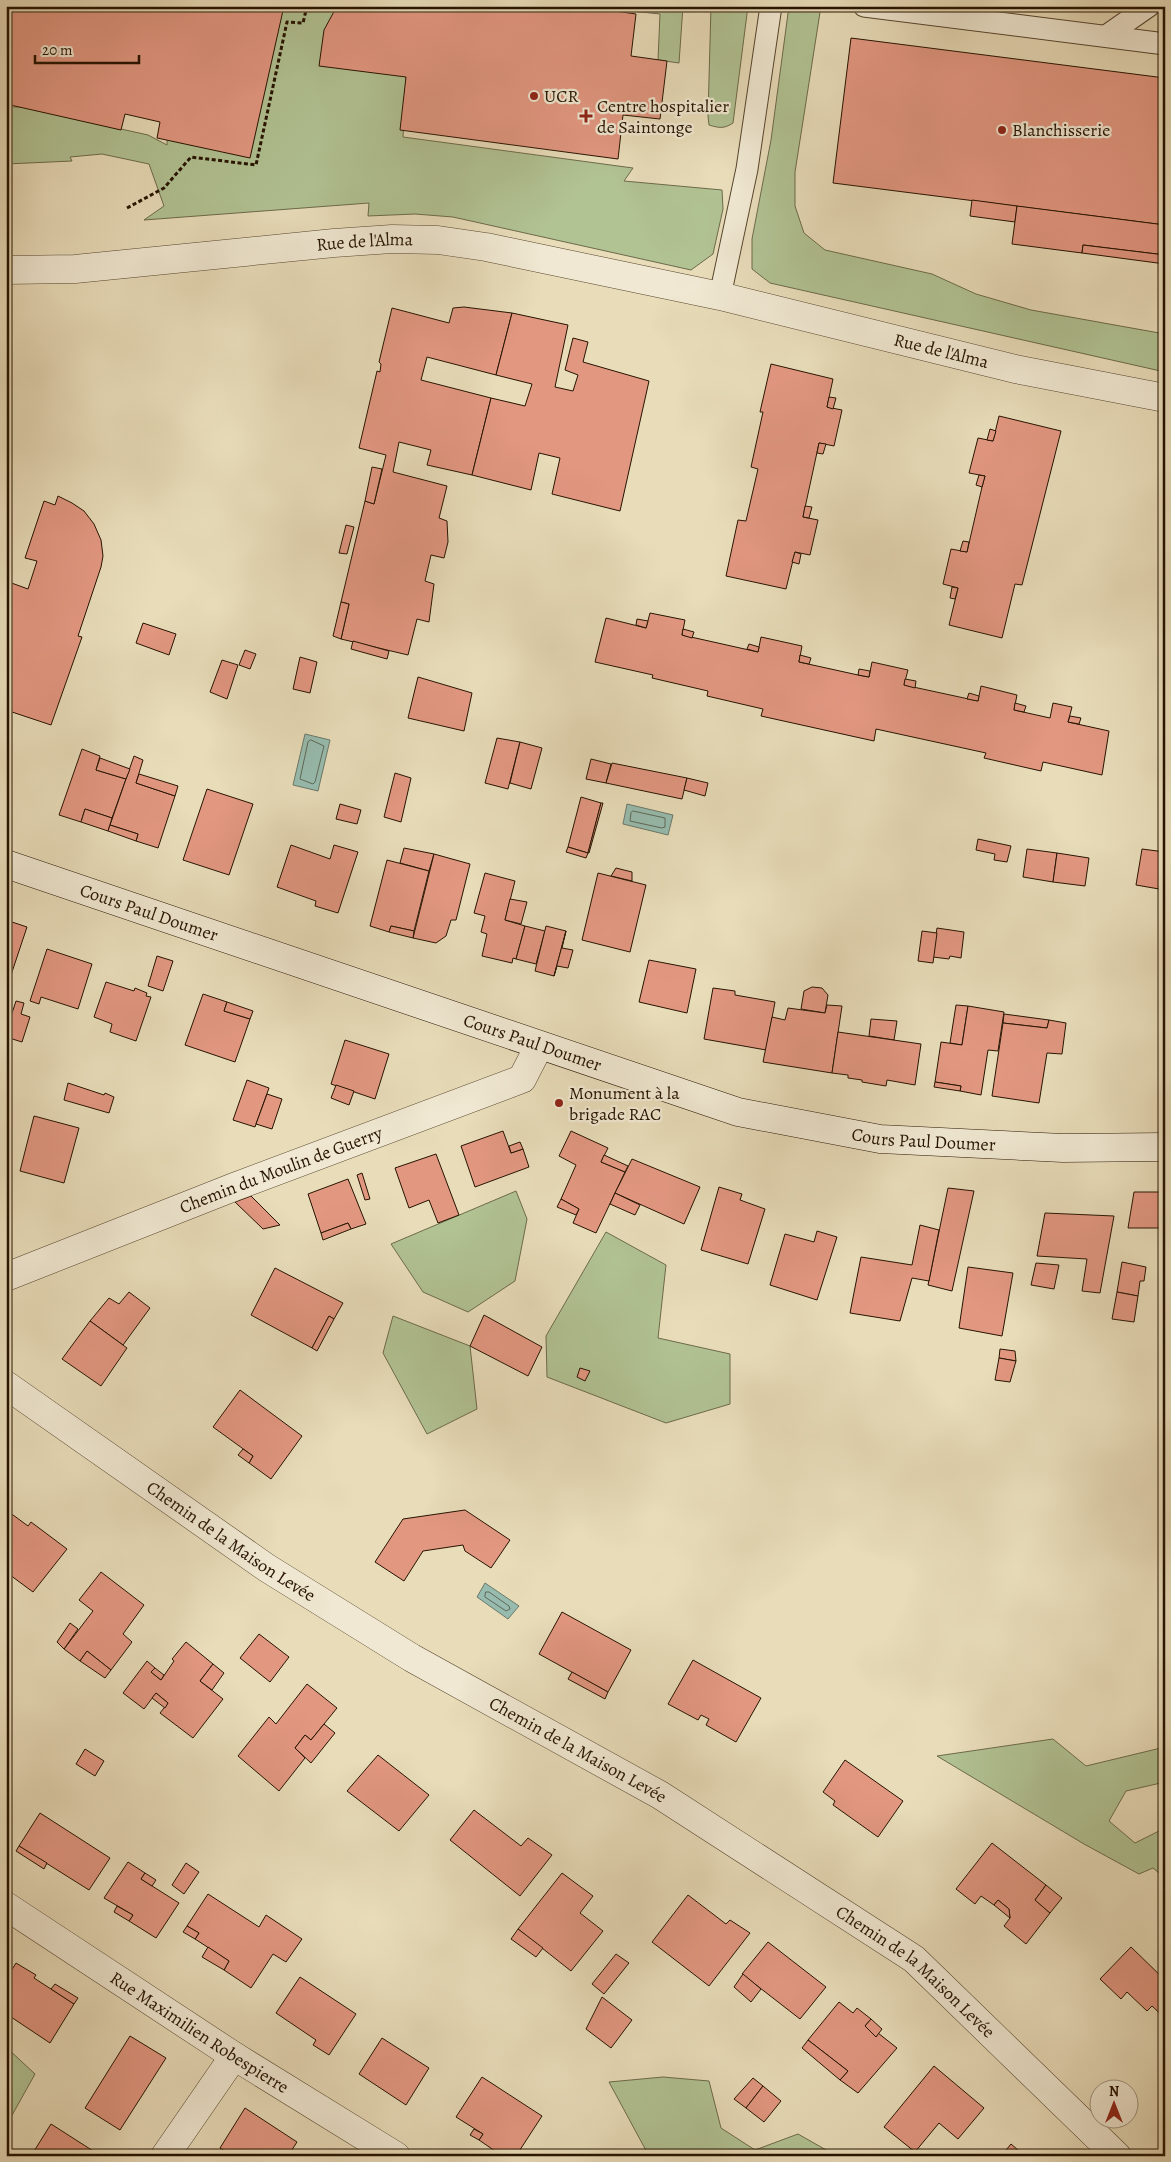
<svg xmlns="http://www.w3.org/2000/svg" width="1171" height="2162" font-family="Alegreya,serif">
	<style>
		.green { fill: #b1c293; stroke: #6c6a4a }
		.water { fill: #97bcaf; stroke: #6a7869 }
		.lines { fill: none; stroke-linecap: round; stroke-linejoin: round }
		.shore { stroke: #5e6858; stroke-width: 1 }
		.building { fill: #e29781; stroke: #261300 }
		.lane-casing { stroke: #56452e; stroke-width: 23 }
		.street-casing { stroke: #56452e; stroke-width: 29 }
		.secondary-casing { stroke: #261300; stroke-width: 29 }
		.path { stroke: #261300; stroke-width: 3; stroke-dasharray: 4 2.5; stroke-linecap: butt }
		.lane { stroke: #f0e8d2; stroke-width: 21 }
		.street { stroke: #f0e8d2; stroke-width: 28 }
		.secondary { stroke: #f0e8d2; stroke-width: 28 }
		.poi-dot { fill: #8f2418; stroke: #f0e8d2; stroke-width: 2 }
		.labels { text-anchor: middle; dominant-baseline: central; stroke-width: 4.5; stroke-linejoin: round; paint-order: stroke }
		.poi-label { font-size: 18px; fill: #261300; stroke: #f0e8d2; text-anchor: start }
		.street-label { font-size: 18px; fill: #261300; stroke: #f0e8d2 }
	</style>
	<rect width="100%" height="100%" fill="#e8dcb9"/>
	<filter id="stains"><feTurbulence type="fractalNoise" baseFrequency=".004" numOctaves="4"/><feColorMatrix values="0 0 0 0 .2 0 0 0 0 .09 0 0 0 0 .02 0 0 0 .5 -.17"/></filter>
	<radialGradient id="worn" r=".72"><stop offset=".6" stop-color="#630" stop-opacity="0"/><stop offset="1" stop-color="#630" stop-opacity=".3"/></radialGradient>
	<g class="green">
		<path d="M170,6H387L406,77L403,137L633,168L624,181L722,190L723,209L713,254L691,270L453,217L415,214L368,216L369,203L144,220L164,206L149,164L102,154L70,157L72,161L6,164V107H22L148,135L167,145Z"/>
		<path d="M584,6H683L679,63L658,60L660,14Z"/>
		<path d="M711,6H748L733,123C724,129 719,128 709,125L708,116Z"/>
		<path d="M789,6H821L795,172V206L804,233L825,250L932,274L976,294L1031,310L1165,334V372L770,283L752,269V239L771,140Z"/>
		<path d="M516,1191L527,1219L515,1281L468,1312L423,1292L391,1244Z"/>
		<path d="M606,1232L666,1265L658,1338L730,1354V1404L666,1423L547,1377L546,1336Z"/>
		<path d="M393,1316L470,1346L477,1409L427,1434L383,1353Z"/>
		<path d="M1053,1739L1086,1766L1165,1747V1782L1126,1791L1109,1821L1135,1843L1165,1828V1878L1153,1868L1139,1874L1084,1844L937,1756Z"/>
		<path d="M6,2047L35,2074L6,2126Z"/>
		<path d="M663,2077L709,2081L721,2128L755,2150L798,2134L835,2155L649,2156L609,2082Z"/>
	</g>
	<g class="water">
		<path d="M305,734L330,740L318,791L293,785Z"/>
		<path d="M627,804L673,815L668,835L623,824Z"/>
		<path d="M485,1583L519,1606L508,1619L477,1597Z"/>
	</g>
	<g class="lines">
		<g class="shore">
			<path d="M311,740L324,746L315,782L313,784L300,779L308,742Z"/>
			<path d="M633,811L665,818V827L662,828L630,821L631,813Z"/>
			<path d="M486,1592H489L509,1606L510,1609L506,1611L485,1597Z"/>
		</g>
	</g>
	<g class="building">
		<path d="M6,6H284L250,158L157,138L160,122L125,114L121,130L6,104Z"/>
		<path d="M337,6H580L636,14L631,56L667,61L660,119L623,115L618,159L400,130L406,77L319,66L324,30Z"/>
		<path d="M851,38L1165,78V225L833,183Z"/>
		<path d="M972,200L1017,206L1015,222L970,216Z"/>
		<path d="M1017,206L1165,225V255L1083,245L1082,253L1012,244Z"/>
		<path d="M1083,245L1165,255V264L1082,253Z"/>
		<path d="M464,307L512,313L496,375L427,357L421,380L491,398L472,475L427,465L431,450L399,442L393,472L447,486L439,518L447,521L448,542L444,558L431,555L425,581L434,584L429,622L417,619L408,655L341,639L349,604L341,602L365,501L374,504L386,455L359,448L377,371L380,372L381,364L379,362L392,308L449,323L453,308Z"/>
		<path d="M512,313L568,325L555,387L573,391L578,375L565,370L573,338L588,342L583,362L649,381L620,511L552,494L560,458L539,453L531,490L472,475L491,398L525,406L532,384L496,375Z"/>
		<path d="M771,364L833,379L827,407L842,410L834,446L819,443L803,517L818,520L810,555L795,552L786,589L726,576L738,520L746,521L758,469L751,467L763,412H760Z"/>
		<path d="M829,397L836,398L833,409L827,407Z"/>
		<path d="M999,416L1061,431L1022,585L1015,584L1002,638L949,625L958,588L943,584L951,549L967,552L982,487L985,476L969,473L978,438L993,441Z"/>
		<path d="M990,429L996,431L993,441L987,440Z"/>
		<path d="M819,443L826,444L823,454L817,453Z"/>
		<path d="M372,467L382,469L374,504L365,501Z"/>
		<path d="M979,475L985,476L982,487L976,485Z"/>
		<path d="M58,496L72,503L84,511L94,524L101,540L103,556L101,567L78,636L82,637L51,725L6,710V581L28,589L37,561L25,558L44,501L55,505Z"/>
		<path d="M805,506L812,507L809,518L803,517Z"/>
		<path d="M346,525L354,527L347,554L339,553Z"/>
		<path d="M963,541L969,542L967,552L960,551Z"/>
		<path d="M795,552L801,554L799,564L792,562Z"/>
		<path d="M952,587L958,588L955,599L950,598Z"/>
		<path d="M341,602L349,604L341,639L333,636Z"/>
		<path d="M650,613L685,620L682,635L758,652L761,637L802,646L799,662L858,675L869,677L872,662L908,670L904,685L978,701L981,686L1017,695L1014,710L1050,718L1053,703L1072,707L1068,722L1109,731L1102,775L1043,762L1041,771L984,758L986,753L876,729L874,741L761,716L763,709L707,696L708,691L652,678L653,675L595,662L606,618L646,628Z"/>
		<path d="M637,619L648,621L646,628L636,625Z"/>
		<path d="M143,623L176,634L169,655L136,643Z"/>
		<path d="M683,629L694,632L692,638L682,635Z"/>
		<path d="M353,641L389,651L387,659L351,649Z"/>
		<path d="M749,644L759,647L758,652L747,649Z"/>
		<path d="M245,650L256,654L250,669L239,665Z"/>
		<path d="M800,655L811,658L809,664L799,662Z"/>
		<path d="M300,657L317,662L310,693L293,689Z"/>
		<path d="M222,660L238,665L227,699L210,692Z"/>
		<path d="M859,669L870,671L869,677L858,675Z"/>
		<path d="M418,677L472,693L464,731L408,718Z"/>
		<path d="M905,679L916,681L915,688L904,685Z"/>
		<path d="M969,693L979,696L978,701L967,699Z"/>
		<path d="M1015,703L1026,706L1024,712L1014,710Z"/>
		<path d="M1070,716L1081,718L1079,724L1068,722Z"/>
		<path d="M497,738L520,742L508,789L485,783Z"/>
		<path d="M520,742L542,748L531,789L510,783Z"/>
		<path d="M82,749L100,756L96,770L126,779L112,818L85,809L81,822L59,815Z"/>
		<path d="M134,756L143,760L136,783L175,796L158,848L136,841L138,834L110,825Z"/>
		<path d="M100,758L130,769L126,779L96,770Z"/>
		<path d="M591,759L611,764L606,783L586,779Z"/>
		<path d="M612,763L687,778L682,799L606,783Z"/>
		<path d="M395,773L411,778L401,822L384,817Z"/>
		<path d="M139,774L178,786L175,796L136,783Z"/>
		<path d="M687,778L708,783L705,796L684,790Z"/>
		<path d="M207,789L253,804L229,875L183,860Z"/>
		<path d="M581,797L601,803L588,853L568,847Z"/>
		<path d="M601,803H603L589,853H588Z"/>
		<path d="M340,804L361,810L357,824L336,819Z"/>
		<path d="M85,809L112,818L108,831L81,822Z"/>
		<path d="M110,825L138,834L136,841L108,831Z"/>
		<path d="M978,839L1011,846L1007,862L994,860L995,854L976,850Z"/>
		<path d="M291,845L330,859L334,845L358,852L338,913L315,906L316,901L277,887Z"/>
		<path d="M568,847L588,853L586,858L566,852Z"/>
		<path d="M404,848L434,854L429,871L400,863Z"/>
		<path d="M1027,849L1057,853L1053,882L1023,877Z"/>
		<path d="M1142,849L1165,852V890L1136,885Z"/>
		<path d="M1057,853L1089,858L1085,886L1053,882Z"/>
		<path d="M434,854L470,864L456,920H451L446,936L436,943L413,938Z"/>
		<path d="M387,860L429,871L414,931L391,926L389,932L370,926Z"/>
		<path d="M616,868L632,872V881L611,876Z"/>
		<path d="M485,873L515,881L505,920L525,926L516,959L513,958L512,963L482,956L487,934L481,932L485,916L474,913Z"/>
		<path d="M598,873L646,885L630,952L582,940Z"/>
		<path d="M510,899L527,902L521,924L505,920Z"/>
		<path d="M6,920L27,927L9,981L6,980Z"/>
		<path d="M391,926L414,931L413,938L389,932Z"/>
		<path d="M525,926L545,931L536,964L516,959Z"/>
		<path d="M546,926L566,931L554,976L535,971Z"/>
		<path d="M937,928L964,932L961,958L950,956L949,959L933,957Z"/>
		<path d="M566,931L562,948L573,950L568,968L557,966L554,976Z"/>
		<path d="M922,931L937,933L933,963L918,961Z"/>
		<path d="M47,949L92,964L78,1009L41,997L39,1004L30,1001Z"/>
		<path d="M157,956L173,961L163,991L148,986Z"/>
		<path d="M649,960L696,969L687,1013L639,1002Z"/>
		<path d="M106,982L134,991L135,988L147,993L146,996L151,997L136,1041L110,1032L112,1024L94,1017Z"/>
		<path d="M812,987L822,988L828,995L825,1013L801,1009L804,991Z"/>
		<path d="M713,988L735,991V995L775,1002L766,1050L704,1039Z"/>
		<path d="M203,994L227,1002L224,1011L250,1019L235,1062L185,1045Z"/>
		<path d="M16,1001L24,1003L21,1014L30,1017L22,1042L6,1037V1031Z"/>
		<path d="M227,1002L253,1011L250,1019L224,1011Z"/>
		<path d="M827,1005L842,1006L832,1073L763,1062L772,1017L785,1020L788,1008L825,1013Z"/>
		<path d="M956,1005L968,1006L962,1045L950,1043Z"/>
		<path d="M968,1006L1004,1012L998,1051L988,1050L981,1095L960,1091L961,1086L935,1082L941,1042L962,1045Z"/>
		<path d="M1004,1014L1049,1020L1047,1028L1003,1023Z"/>
		<path d="M871,1019L897,1021L894,1040L869,1036Z"/>
		<path d="M1049,1020L1066,1023L1062,1054L1047,1053L1039,1103L992,1096L1003,1023L1047,1028Z"/>
		<path d="M838,1032L921,1044L915,1085L887,1080L886,1086L862,1082V1080L848,1078V1075L832,1073Z"/>
		<path d="M345,1040L389,1054L375,1099L331,1084Z"/>
		<path d="M247,1080L269,1088L255,1127L233,1120Z"/>
		<path d="M935,1082L961,1086L960,1091L934,1087Z"/>
		<path d="M68,1083L104,1095L105,1093L114,1097L109,1113L64,1100Z"/>
		<path d="M336,1085L354,1091L349,1105L331,1098Z"/>
		<path d="M267,1094L282,1099L272,1129L256,1124Z"/>
		<path d="M34,1116L79,1128L64,1183L20,1171Z"/>
		<path d="M503,1131L511,1153L523,1149L529,1167L475,1187L461,1146Z"/>
		<path d="M571,1131L608,1148L601,1162L625,1172L596,1233L573,1223L579,1209L561,1199L576,1165L559,1156Z"/>
		<path d="M520,1142L523,1149L511,1153L509,1146Z"/>
		<path d="M436,1154L459,1215L438,1223L429,1200L409,1208L395,1168Z"/>
		<path d="M604,1155L628,1166L625,1172L601,1162Z"/>
		<path d="M632,1159L700,1187L684,1224L615,1193Z"/>
		<path d="M362,1173L370,1199L365,1200L357,1175Z"/>
		<path d="M348,1179L366,1224L351,1229L348,1223L321,1233L308,1194Z"/>
		<path d="M719,1187L742,1194L740,1200L765,1209L748,1264L701,1250Z"/>
		<path d="M948,1188L974,1191L952,1291L928,1285Z"/>
		<path d="M1134,1192H1165V1228H1128Z"/>
		<path d="M615,1193L640,1205L635,1215L610,1204Z"/>
		<path d="M251,1196L280,1225L263,1229L235,1202Z"/>
		<path d="M561,1199L579,1209L576,1215L557,1207Z"/>
		<path d="M1045,1213L1114,1216L1100,1293L1082,1291L1087,1259L1037,1256Z"/>
		<path d="M348,1223L351,1229L323,1240L321,1233Z"/>
		<path d="M920,1225L939,1230L929,1281L912,1278L900,1321L850,1313L861,1257L912,1265Z"/>
		<path d="M817,1231L837,1237L817,1300L770,1285L785,1234L814,1242Z"/>
		<path d="M1122,1262L1146,1267L1144,1281H1140L1138,1296L1117,1292Z"/>
		<path d="M1036,1263L1059,1265L1054,1289L1031,1285Z"/>
		<path d="M968,1267L1013,1273L1002,1336L959,1328Z"/>
		<path d="M275,1268L343,1303L334,1319L329,1316L312,1348L251,1315Z"/>
		<path d="M129,1292L150,1308L123,1345L90,1321L109,1298L119,1304Z"/>
		<path d="M1117,1292L1138,1296L1134,1322L1112,1319Z"/>
		<path d="M484,1315L542,1347L528,1376L470,1346Z"/>
		<path d="M329,1316L334,1319L317,1351L312,1348Z"/>
		<path d="M90,1321L127,1348L101,1386L62,1359Z"/>
		<path d="M1000,1349L1015,1351L1016,1361L999,1358Z"/>
		<path d="M999,1358L1016,1361L1010,1382L995,1380Z"/>
		<path d="M580,1368L590,1371L585,1381L577,1377Z"/>
		<path d="M240,1390L302,1436L271,1479L249,1463L253,1456L213,1427Z"/>
		<path d="M243,1449L253,1456L249,1463L238,1455Z"/>
		<path d="M465,1510L510,1540L491,1568L465,1551L463,1545L423,1551L404,1581L375,1562L403,1519Z"/>
		<path d="M9,1512L28,1526L31,1522L67,1549L33,1592L6,1572V1516Z"/>
		<path d="M101,1572L144,1605L123,1634L132,1642L111,1670L87,1651L80,1661L64,1649L93,1611L79,1600Z"/>
		<path d="M562,1612L631,1650L608,1692L539,1654Z"/>
		<path d="M70,1623L78,1629L64,1649L57,1642Z"/>
		<path d="M259,1634L289,1657L270,1682L240,1658Z"/>
		<path d="M186,1642L213,1664L200,1681L223,1699L193,1738L160,1713L168,1703L156,1693L144,1709L123,1693L147,1661L155,1668L151,1672L161,1680L174,1661L172,1659Z"/>
		<path d="M87,1651L111,1670L105,1678L80,1661Z"/>
		<path d="M693,1660L761,1698L736,1742L706,1725L709,1719L701,1715L698,1720L668,1704Z"/>
		<path d="M213,1664L224,1673L212,1690L200,1681Z"/>
		<path d="M155,1668L164,1675L161,1680L151,1672Z"/>
		<path d="M572,1672L608,1692L605,1699L568,1679Z"/>
		<path d="M307,1684L337,1708L311,1740L305,1735L295,1748L305,1758L279,1791L238,1756L269,1717L276,1724Z"/>
		<path d="M156,1693L168,1703L165,1708L152,1698Z"/>
		<path d="M324,1724L335,1733L311,1763L295,1748L305,1735L311,1740Z"/>
		<path d="M85,1749L104,1761L95,1776L76,1764Z"/>
		<path d="M378,1755L429,1795L399,1831L347,1791Z"/>
		<path d="M845,1760L903,1801L878,1837L833,1805L835,1801L823,1792Z"/>
		<path d="M474,1810L521,1846L528,1838L552,1855L520,1896L450,1840Z"/>
		<path d="M40,1813L110,1858L89,1890L19,1846Z"/>
		<path d="M992,1843L1046,1885L1035,1900L1050,1913L1026,1944L1004,1926L1010,1918L1009,1909L998,1900L994,1905L981,1896L975,1904L956,1889Z"/>
		<path d="M19,1846L47,1863L44,1869L16,1851Z"/>
		<path d="M128,1862L145,1873L141,1879L179,1903L156,1938L129,1921L133,1915L104,1898Z"/>
		<path d="M186,1863L199,1872L184,1894L172,1885Z"/>
		<path d="M145,1873L156,1880L152,1886L141,1879Z"/>
		<path d="M562,1873L593,1896L580,1913L603,1931L571,1971L518,1929Z"/>
		<path d="M1046,1885L1062,1898L1050,1913L1035,1900Z"/>
		<path d="M208,1894L259,1927L266,1915L302,1939L286,1962L273,1954L251,1988L224,1970L229,1961L195,1939L199,1933L187,1926Z"/>
		<path d="M688,1895L726,1924L730,1920L750,1933L709,1986L652,1942Z"/>
		<path d="M998,1900L1009,1909L1010,1918L994,1905Z"/>
		<path d="M117,1906L133,1915L129,1921L114,1912Z"/>
		<path d="M187,1926L199,1933L195,1939L183,1932Z"/>
		<path d="M518,1929L543,1948L536,1957L511,1939Z"/>
		<path d="M768,1942L826,1987L800,2019L742,1974Z"/>
		<path d="M208,1947L229,1961L224,1970L202,1957Z"/>
		<path d="M1131,1947L1165,1980V2018L1152,2006L1147,2011L1127,1992L1121,1999L1100,1979Z"/>
		<path d="M616,1954L629,1963L604,1994L592,1984Z"/>
		<path d="M16,1963L36,1975L34,1978L74,2004L50,2043L8,2015L12,2010L6,2006V1979Z"/>
		<path d="M743,1974L761,1989L751,2002L734,1987Z"/>
		<path d="M300,1977L356,2014L329,2055L313,2045L316,2040L276,2013Z"/>
		<path d="M55,1984L78,1998L74,2004L51,1989Z"/>
		<path d="M602,1997L632,2020L611,2048L586,2029Z"/>
		<path d="M839,2002L853,2013L857,2008L871,2019L865,2026L876,2037L878,2033L897,2048L858,2093L840,2080L848,2071L808,2040Z"/>
		<path d="M871,2019L882,2029L876,2037L865,2026Z"/>
		<path d="M130,2036L166,2058L120,2130L85,2108Z"/>
		<path d="M382,2038L429,2068L406,2105L359,2074Z"/>
		<path d="M808,2040L848,2071L840,2080L802,2048Z"/>
		<path d="M934,2066L984,2108L958,2139L939,2123L915,2152L884,2127Z"/>
		<path d="M482,2077L542,2116L516,2156H492L495,2151L479,2140L483,2134L456,2117Z"/>
		<path d="M753,2078L763,2086L746,2108L734,2099Z"/>
		<path d="M763,2086L781,2101L764,2122L746,2108Z"/>
		<path d="M245,2108L297,2142L288,2156H233L220,2148Z"/>
		<path d="M51,2124L101,2156H31Z"/>
		<path d="M474,2129L483,2134L479,2140L470,2135Z"/>
		<path d="M1011,2144L1025,2156H1001Z"/>
	</g>
	<g class="lines">
		<g class="lane-casing">
			<g id="lane">
				<path d="M864,6L1165,44"/>
				<path d="M1106,36L1149,6"/>
				<path d="M720,296L747,169L771,6"/>
			</g>
		</g>
		<g class="street-casing">
			<g id="street">
				<path id="s1" d="M6,270L75,269L334,243L392,239L438,240L486,247L720,296L1015,369L1165,398"/>
				<path id="s2" d="M6,1277L234,1187L522,1079L539,1046"/>
				<path id="s3" d="M6,1385L267,1568L412,1658L660,1795L914,1959L1117,2156"/>
				<path id="s4" d="M6,1906L234,2056L396,2156"/>
				<path d="M165,2156L234,2056"/>
			</g>
		</g>
		<g class="secondary-casing">
			<g id="secondary">
				<path id="s5" d="M6,864L738,1112L880,1139L1063,1148L1165,1147"/>
			</g>
		</g>
		<path class="path" d="M127,208L164,188L191,157L256,165L287,22L303,23L307,6"/>
		<use href="#lane" class="lane"/>
		<use href="#street" class="street"/>
		<use href="#secondary" class="secondary"/>
	</g>
	<g class="poi-dot">
		<circle cx="534" cy="96" r="5"/>
		<path d="M583.5 108.5h5v5h5v5h-5v5h-5v-5h-5v-5h5z"/>
		<circle cx="1002" cy="130" r="5"/>
		<circle cx="559" cy="1103" r="5"/>
	</g>
	<g class="labels">
		<g class="poi-label">
			<text x="544" y="96">UCR</text>
			<text x="597" y="106">Centre hospitalier<tspan x="597" dy="21">de Saintonge</tspan></text>
			<text x="1012" y="130">Blanchisserie</text>
			<text x="569" y="1093">Monument à la<tspan x="569" dy="21">brigade RAC</tspan></text>
		</g>
		<g class="street-label">
			<text stroke="none"><textPath href="#s1" startOffset="360">Rue de l'Alma</textPath></text>
			<text stroke="none"><textPath href="#s1" startOffset="949">Rue de l'Alma</textPath></text>
			<text stroke="none"><textPath href="#s5" startOffset="151">Cours Paul Doumer</textPath></text>
			<text stroke="none"><textPath href="#s5" startOffset="556">Cours Paul Doumer</textPath></text>
			<text stroke="none"><textPath href="#s5" startOffset="961">Cours Paul Doumer</textPath></text>
			<text stroke="none"><textPath href="#s2" startOffset="295">Chemin du Moulin de Guerry</textPath></text>
			<text stroke="none"><textPath href="#s3" startOffset="274">Chemin de la Maison Levée</textPath></text>
			<text stroke="none"><textPath href="#s3" startOffset="679">Chemin de la Maison Levée</textPath></text>
			<text stroke="none"><textPath href="#s3" startOffset="1084">Chemin de la Maison Levée</textPath></text>
			<text stroke="none"><textPath href="#s4" startOffset="231">Rue Maximilien Robespierre</textPath></text>
		</g>
	</g>
	<rect width="1171" height="2162" fill="none" stroke="#e8dcb9" stroke-width="25"/>
	<rect x="8" y="8" width="1156" height="2147" fill="none" stroke="#261300" stroke-width="2.5"/>
	<rect x="12" y="12" width="1146" height="2137" fill="none" stroke="#261300"/>
	<g transform="translate(1114 2104)"><circle r="24" fill="#f0e8d2" stroke="#9f937e"/>
	<path d="M0-4L9 19L0 12L-9 19Z" fill="#8f2418"/>
	<text y="-8" font-size="14" font-weight="bold" text-anchor="middle" fill="#261300">N</text>
	</g>
	<path d="M35 55v8h104v-8" fill="none" stroke="#261300" stroke-width="2.5"/>
	<text x="42" y="55" font-size="15" fill="#261300" stroke="#f0e8d2" stroke-width="4" paint-order="stroke">20 m</text>
	<rect width="100%" height="100%" filter="url(#stains)"/>
	<rect width="100%" height="100%" fill="url(#worn)"/>
</svg>
